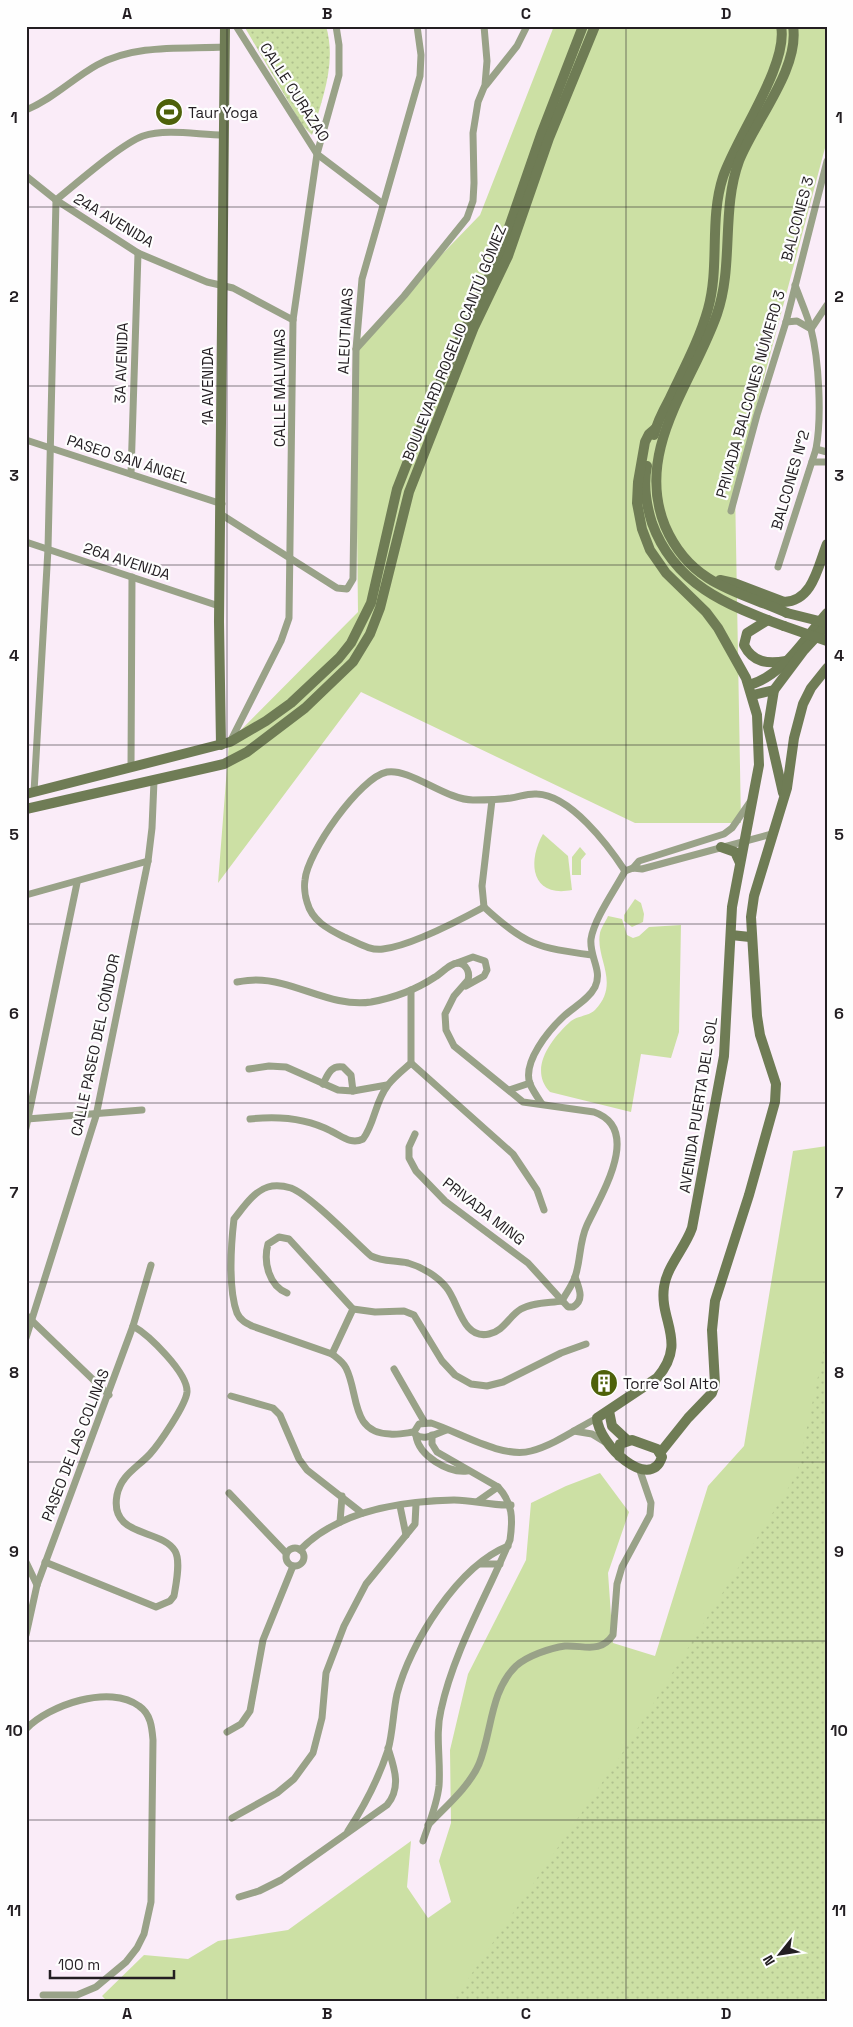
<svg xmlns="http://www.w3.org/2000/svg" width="853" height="2027" font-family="'Space Grotesk',sans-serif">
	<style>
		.grass { fill: #cce0a4 }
		.park { fill: url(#park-dots) }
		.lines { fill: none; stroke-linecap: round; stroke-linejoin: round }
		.street { stroke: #99a288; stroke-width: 7 }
		.secondary { stroke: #6f7c55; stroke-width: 10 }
		.secondary-bridge { stroke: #6f7c55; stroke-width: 10 }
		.grid { fill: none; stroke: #231e22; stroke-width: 1; stroke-opacity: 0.55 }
		.labels { text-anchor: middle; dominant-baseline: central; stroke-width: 4.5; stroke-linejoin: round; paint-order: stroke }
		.street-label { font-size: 15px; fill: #231e22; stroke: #fefefe }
		.poi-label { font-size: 15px; fill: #231e22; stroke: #fefefe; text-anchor: start }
		.neatline { fill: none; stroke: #231e22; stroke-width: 2 }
		.grid-label { font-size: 16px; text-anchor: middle; font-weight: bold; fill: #231e22 }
	</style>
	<defs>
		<pattern id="park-dots" width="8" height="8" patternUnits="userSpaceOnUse" patternTransform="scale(1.25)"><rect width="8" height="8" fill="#cce0a4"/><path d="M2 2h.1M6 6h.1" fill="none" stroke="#afc08d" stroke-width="1.8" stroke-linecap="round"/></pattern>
	</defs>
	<rect width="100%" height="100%" fill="#faecf8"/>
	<g class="grass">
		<path d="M554,26H827L825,148L735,487L741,823H635L361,692L218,883L229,742L358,612L355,344L480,215Z"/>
		<path d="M543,834L568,856L572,890C531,898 527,862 543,834Z"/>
		<path d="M580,847L586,854L581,860V875H572V857Z"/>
		<path d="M635,899L641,903L644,914L643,922L632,927L624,921V915Z"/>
		<path d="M608,916L622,919L627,935L633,938L639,936L649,927L681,925L679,1032L671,1058L641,1054L631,1112L550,1092C528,1069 551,1039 571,1021C577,1016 589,1016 595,1010C621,983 595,958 600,933C601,928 606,921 608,916Z"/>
		<path d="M827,1146V2001H107L102,1996L144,1955L188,1959L218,1941L288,1930L411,1841L407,1887L428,1918L451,1902L439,1861L451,1823L450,1750L468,1674L526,1560L531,1503L566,1486L600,1473L629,1512L608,1573L613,1643L655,1656L708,1486L744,1446L793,1151Z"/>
	</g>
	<g class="park">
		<path d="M244,26H326C337,64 322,98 312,135L302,125Z"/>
		<path d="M827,1335V2001H453L621,1755L797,1474Z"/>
	</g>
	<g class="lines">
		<g class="street">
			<path d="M236,26L317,154L383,204"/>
			<path d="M486,85L517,46L527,26"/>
			<path d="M26,110C53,99 72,79 97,65C135,44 182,49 224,47"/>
			<path d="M26,176L56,200L138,253L207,282L233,288L293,320"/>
			<path d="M56,200C76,184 121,144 143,136C167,128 199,135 224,135"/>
			<path d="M786,322L797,321L811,329L827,305"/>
			<path d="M356,349L404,296L467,218L473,201L474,183L473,133L478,102L485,85L487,61L484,26"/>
			<path d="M26,440L222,504"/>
			<path d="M816,449L827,452"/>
			<path d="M812,462H827"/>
			<path d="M131,474L138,253"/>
			<path d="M731,511L757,415L786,322L827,161"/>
			<path d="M222,515L337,588L347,589L353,579L356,349L362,279L420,76L421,55L417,26"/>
			<path d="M26,542L219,606"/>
			<path d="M778,567L816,449C822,417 819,360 811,329C807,314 800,299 795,285"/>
			<path d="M230,742L281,641L289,618L293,320L317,154L339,75V45L336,26"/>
			<path d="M131,767L132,577"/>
			<path d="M34,792L48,549L56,200"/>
			<path d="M633,868L639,861L724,834L732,828L750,802"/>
			<path d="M26,895L148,861"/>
			<path d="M484,907C460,920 410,946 383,949C369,951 357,942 344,937C328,929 312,921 307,902C305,896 304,886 305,880C307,853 360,777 387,772C410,768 446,800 473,800C485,800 498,800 511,798C519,797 528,793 537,794C570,795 608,845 625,871"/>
			<path d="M484,907C525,945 538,948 592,955"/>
			<path d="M484,907L482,886L492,800"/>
			<path d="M457,963L473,957L485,961L487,970L484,976L466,986"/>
			<path d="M237,982C243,981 250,980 256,980C295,980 331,1008 371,1002C393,998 417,989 435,977C442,973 450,963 458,963C467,964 470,973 468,980L454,996L445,1014L446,1030L454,1046L523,1102L594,1112C643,1129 601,1195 587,1225C579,1242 581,1260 575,1277C572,1286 566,1293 562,1301"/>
			<path d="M411,1063L513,1154L537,1190L544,1210"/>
			<path d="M249,1069L269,1066L286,1067L338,1090L353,1091L387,1085"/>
			<path d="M323,1084C328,1074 331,1065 343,1067L351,1075L353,1091"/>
			<path d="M509,1090L530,1083"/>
			<path d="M542,1104C538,1098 533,1091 530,1084C522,1062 549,1030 564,1016C574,1007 589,999 595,987C603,970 589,957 591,939C594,919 615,890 625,871L633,868L642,869L772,834"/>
			<path d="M27,1119L142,1110"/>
			<path d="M250,1119C277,1116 306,1118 331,1131C342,1136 351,1145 363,1139C375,1123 375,1101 388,1085C394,1077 403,1070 411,1063V990"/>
			<path d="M26,1128L77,883"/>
			<path d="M415,1134L409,1147V1158L416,1171L445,1201L528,1263L568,1307H573C585,1300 579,1288 575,1277"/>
			<path d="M287,1293C269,1286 263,1262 268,1244L279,1237L289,1239L353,1309L375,1312L404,1311L414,1315L442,1361L455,1375L471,1384L487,1386L503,1382L561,1353L586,1344"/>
			<path d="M26,1315L109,1395"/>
			<path d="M26,1338L96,1116L148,861L152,828L154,781"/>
			<path d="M332,1354L353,1309"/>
			<path d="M394,1369L425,1423"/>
			<path d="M231,1396L273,1408L280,1415L299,1459L307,1470L362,1513"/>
			<path d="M574,1431L592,1434L605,1442"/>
			<path d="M414,1432C406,1433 398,1435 390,1434C350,1433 359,1393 346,1368C343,1362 337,1358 332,1354L252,1326C246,1323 240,1320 237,1313C228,1289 231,1244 234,1219C243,1208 254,1191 268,1187C275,1185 284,1186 291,1188C310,1195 354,1241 371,1256C383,1262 395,1260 408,1263C422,1267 437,1276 446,1287C459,1302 462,1340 489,1334C504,1331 509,1316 521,1309C533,1302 550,1303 562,1301"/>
			<path d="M414,1432L419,1424L431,1423C459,1432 502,1459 531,1451C554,1445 576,1429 597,1418"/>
			<path d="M415,1434C424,1442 437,1433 447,1430"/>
			<path d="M416,1436C419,1456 448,1473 467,1471"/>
			<path d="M229,1493L286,1553"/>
			<path d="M478,1501L498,1487"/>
			<path d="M400,1506L406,1535"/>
			<path d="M340,1522L342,1496"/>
			<circle cx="295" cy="1557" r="9"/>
			<path d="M300,1550C338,1511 402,1501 454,1500C474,1500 491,1506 511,1505"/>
			<path d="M26,1562L37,1585"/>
			<path d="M45,1562L156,1607L170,1601L174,1596C176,1584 181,1561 175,1551C161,1528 109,1538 117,1495C121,1475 137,1468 150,1454C159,1444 186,1405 187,1392C188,1373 149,1335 133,1326"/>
			<path d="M480,1564H500"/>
			<path d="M26,1635L37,1585L133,1326L151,1265"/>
			<path d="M26,1729C49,1705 110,1684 139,1706C151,1714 152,1728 153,1740L151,1902L144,1934L137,1948L126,1962L96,1987L77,1995H43"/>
			<path d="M227,1732L241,1724L250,1711L263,1640L293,1566"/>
			<path d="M232,1818L277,1793L294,1779L313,1753L322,1718L326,1673L344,1626L366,1584L415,1524L416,1504"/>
			<path d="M428,1825C445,1807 469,1787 479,1764C492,1732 490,1691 516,1666C527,1656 550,1648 565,1646C584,1645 600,1654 613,1635L617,1584L622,1567L650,1515L651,1503L639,1468"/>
			<path d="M348,1831C365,1805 378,1780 388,1750C393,1732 393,1712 397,1694C410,1643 458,1566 508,1546"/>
			<path d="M423,1841C429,1823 437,1805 439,1786C441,1760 435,1735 441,1710C454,1650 487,1596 510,1540C513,1519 513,1503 498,1487L437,1452L432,1444V1435"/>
			<path d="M239,1897L259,1891L281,1880L387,1805C402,1787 394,1767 388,1748"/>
		</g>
		<g class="secondary">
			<path d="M654,435C657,422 663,411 669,400C683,370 699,341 708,309C720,266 709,220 723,177C736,138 789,64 781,26"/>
			<path d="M647,466C643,485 646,504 652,523C674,584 726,605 784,626"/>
			<path d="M720,580L734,583L784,602C813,601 818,566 827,544"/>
			<path d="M787,613C761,601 731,593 708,578C689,566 674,547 665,526C634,450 693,383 717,314C734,265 721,210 739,161C754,122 800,69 793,26"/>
			<path d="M768,620L747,633L744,645C753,663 768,664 786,661"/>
			<path d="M749,685C783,676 805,638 827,613"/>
			<path d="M774,690L768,727L783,793"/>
			<path d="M753,695L774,690L804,650L827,625"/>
			<path d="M221,745L219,622L225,26"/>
			<path d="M26,794L230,742L266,721L291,703L339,658L351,643L371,603L397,489L431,402L500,253L542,132L583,26"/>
			<path d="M26,809L224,764L247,752L305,708L353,662L370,634L380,608L409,492L474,327L508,256L549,138L595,26"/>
			<path d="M721,847L735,852L740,863"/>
			<path d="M731,935L750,937"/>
			<path d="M609,1411L612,1426L627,1440"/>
			<path d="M660,1453L688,1418L712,1393L715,1384L712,1330L715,1301L749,1195L775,1102L776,1084L760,1035L757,1016L751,917L754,896L787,788L794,738L803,704L811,688L827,668"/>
			<path d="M619,1456L620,1444L632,1440L657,1449L662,1457C650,1493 598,1444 597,1418L657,1378C688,1342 659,1321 664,1287C667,1266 685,1248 692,1228L724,1056L732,907L759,765L757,715L746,678L718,628L706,612L666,573L650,550L642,529L637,503L638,482L645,442L649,434L656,428"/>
		</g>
		<g class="secondary-bridge">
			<path d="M787,613L827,623"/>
			<path d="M784,626L827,641"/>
		</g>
	</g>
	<path class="grid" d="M227,26V2001M426,26V2001M626,26V2001M26,207H827M26,386H827M26,565H827M26,745H827M26,924H827M26,1103H827M26,1282H827M26,1462H827M26,1641H827M26,1820H827"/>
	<defs>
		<g id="stadium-disc" transform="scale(1.4375)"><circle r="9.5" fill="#4e610a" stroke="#fefefe"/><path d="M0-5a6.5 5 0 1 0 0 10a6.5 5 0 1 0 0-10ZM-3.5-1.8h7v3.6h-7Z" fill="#fff"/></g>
		<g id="building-disc" transform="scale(1.4375)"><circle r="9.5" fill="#4e610a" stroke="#fefefe"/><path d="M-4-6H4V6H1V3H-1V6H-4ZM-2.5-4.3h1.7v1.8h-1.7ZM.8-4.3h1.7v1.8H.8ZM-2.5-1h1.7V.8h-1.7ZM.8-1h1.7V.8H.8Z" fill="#fff"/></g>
	</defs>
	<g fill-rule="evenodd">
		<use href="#stadium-disc" x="169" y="112"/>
		<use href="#building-disc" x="604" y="1383"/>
	</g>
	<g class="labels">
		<g class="street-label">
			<text transform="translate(295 92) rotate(57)">CALLE CURAZAO</text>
			<text transform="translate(797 219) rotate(-75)">BALCONES 3</text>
			<text transform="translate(114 220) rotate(31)">24A AVENIDA</text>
			<text transform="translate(345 331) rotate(-87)">ALEUTIANAS</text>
			<text transform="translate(454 343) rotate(-68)">BOULEVARD ROGELIO CANTÚ GÓMEZ</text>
			<text transform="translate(121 363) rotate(-88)">3A AVENIDA</text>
			<text transform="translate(207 386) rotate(-90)">1A AVENIDA</text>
			<text transform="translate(279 388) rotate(-90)">CALLE MALVINAS</text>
			<text transform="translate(750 394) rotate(-74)">PRIVADA BALCONES NÚMERO 3</text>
			<text transform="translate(128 459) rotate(18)">PASEO SAN ÁNGEL</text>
			<text transform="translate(790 480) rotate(-74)">BALCONES N°2</text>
			<text transform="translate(127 561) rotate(18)">26A AVENIDA</text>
			<text transform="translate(95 1045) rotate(-78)">CALLE PASEO DEL CÓNDOR</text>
			<text transform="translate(698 1105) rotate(-81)">AVENIDA PUERTA DEL SOL</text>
			<text transform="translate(484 1211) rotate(38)">PRIVADA MING</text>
			<text transform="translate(75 1445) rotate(-69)">PASEO DE LAS COLINAS</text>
		</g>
		<g class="poi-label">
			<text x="188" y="112">Taur Yoga</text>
			<text x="623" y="1383">Torre Sol Alto</text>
		</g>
	</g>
	<rect width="853" height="2027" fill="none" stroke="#fefefe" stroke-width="55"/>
	<g transform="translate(780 1954) rotate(240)" stroke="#fefefe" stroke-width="4" paint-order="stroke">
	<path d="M0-4L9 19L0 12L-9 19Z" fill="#231e22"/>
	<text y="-8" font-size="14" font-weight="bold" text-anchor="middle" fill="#231e22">N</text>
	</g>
	<path d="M50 1970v8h124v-8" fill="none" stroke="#231e22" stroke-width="2.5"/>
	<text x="58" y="1970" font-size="15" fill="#231e22" stroke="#fefefe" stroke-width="4" paint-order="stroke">100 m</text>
	<rect x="28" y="28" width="798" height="1972" class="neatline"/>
	<g class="grid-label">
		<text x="127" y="19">A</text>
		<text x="327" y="19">B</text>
		<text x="526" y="19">C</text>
		<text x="726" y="19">D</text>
		<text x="14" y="123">1</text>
		<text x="839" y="123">1</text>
		<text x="14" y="302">2</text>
		<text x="839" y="302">2</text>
		<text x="14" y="481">3</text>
		<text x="839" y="481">3</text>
		<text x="14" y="661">4</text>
		<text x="839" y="661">4</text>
		<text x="14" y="840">5</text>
		<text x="839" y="840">5</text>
		<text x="14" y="1019">6</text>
		<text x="839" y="1019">6</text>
		<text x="14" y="1198">7</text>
		<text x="839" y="1198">7</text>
		<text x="14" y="1378">8</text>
		<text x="839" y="1378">8</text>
		<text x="14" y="1557">9</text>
		<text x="839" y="1557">9</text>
		<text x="14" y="1736">10</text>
		<text x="839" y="1736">10</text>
		<text x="14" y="1916">11</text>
		<text x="839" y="1916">11</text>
		<text x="127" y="2019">A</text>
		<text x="327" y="2019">B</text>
		<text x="526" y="2019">C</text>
		<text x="726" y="2019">D</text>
	</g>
</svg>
